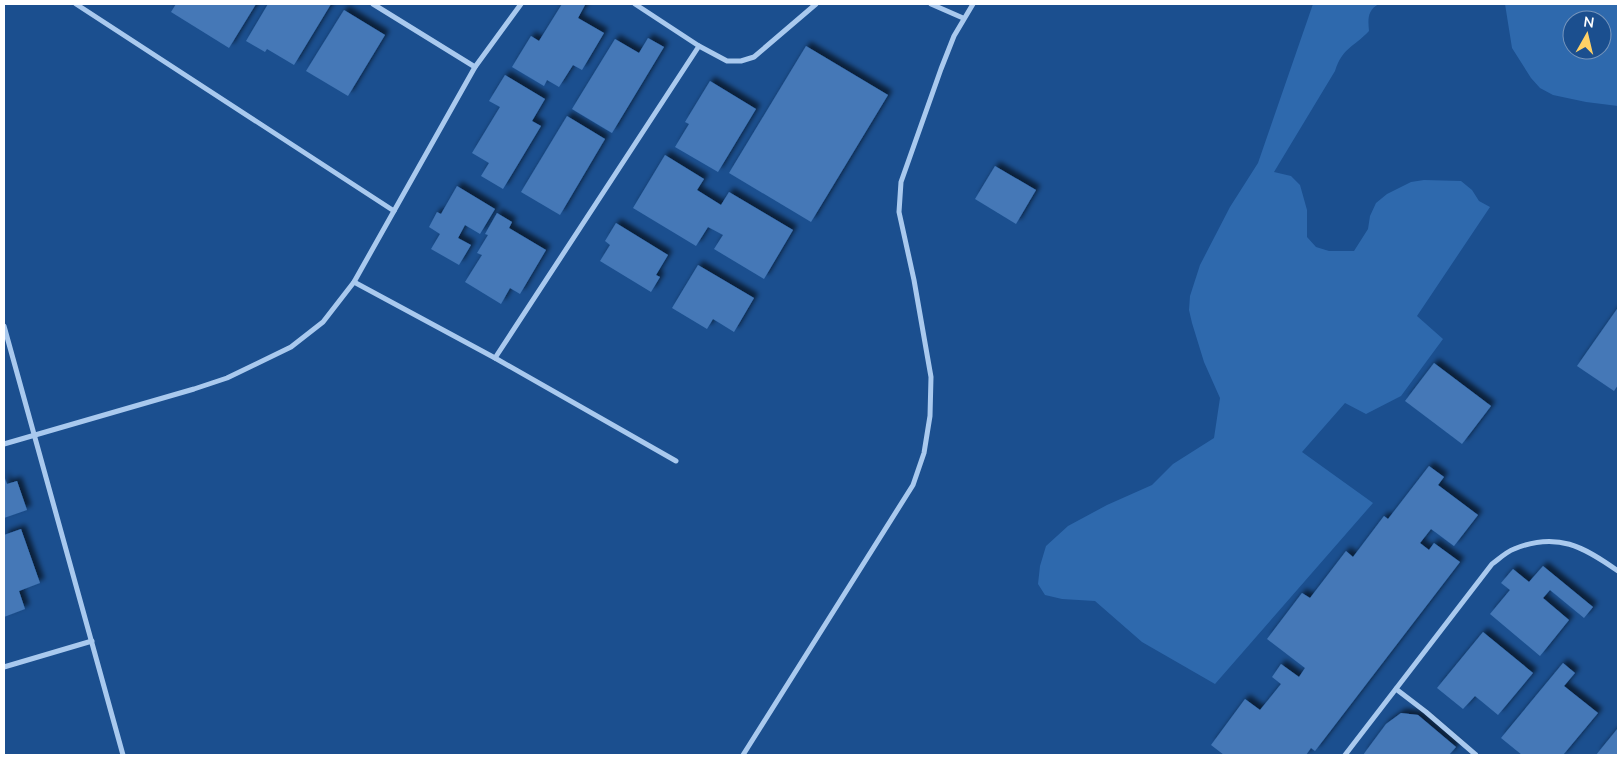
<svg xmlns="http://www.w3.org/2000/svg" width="1622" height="759" font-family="Mulish,sans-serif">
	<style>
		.green { fill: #2e69ad; fill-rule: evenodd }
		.building { fill: #4478b7; filter: url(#shadow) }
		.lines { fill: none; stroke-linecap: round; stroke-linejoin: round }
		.minor { stroke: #a9c9ee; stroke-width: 5 }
	</style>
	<defs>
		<filter id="shadow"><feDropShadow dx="4.5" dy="-4.5" stdDeviation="2.5" flood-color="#0009"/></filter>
	</defs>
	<rect width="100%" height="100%" fill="#1b4f8f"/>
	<g class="green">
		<path d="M1313,4H1379C1367,10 1368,20 1369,31C1353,48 1343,47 1335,71L1274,172L1291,176L1300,185L1307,210V237L1316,247L1329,251H1354L1368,229L1370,216L1376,203L1387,194L1411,182L1424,180L1461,181L1472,190L1479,201L1490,207L1417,316L1443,339L1401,396L1366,414L1345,403L1302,452L1373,503L1215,684L1142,642L1095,601L1062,599L1045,595L1038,584L1040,566L1046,546L1068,526L1107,505L1152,485L1173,464L1214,438L1220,398L1204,362L1192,323L1189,310L1190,296L1200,265L1230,207L1258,163Z"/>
		<path d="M1505,4H1618V106L1586,102L1553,95L1540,88L1531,78L1512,48ZM1572,20H1602V50H1572Z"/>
	</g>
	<g class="building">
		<path d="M176,4H256L229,48L171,12Z"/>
		<path d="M268,4H331L294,65L267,49L265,52L246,41Z"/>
		<path d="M562,4H583L585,5L578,18L604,33L582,70L573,65L559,87L547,80L544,86L512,67L531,36L539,41Z"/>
		<path d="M344,10L385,35L348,96L306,71Z"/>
		<path d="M648,38L664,47L612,133L572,109L615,39L639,53Z"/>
		<path d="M806,46L888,95L811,222L729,173Z"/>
		<path d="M505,75L545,99L532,121L541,126L503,189L481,176L489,163L472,153L500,107L489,101Z"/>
		<path d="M710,81L756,109L718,172L675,147L689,124L685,122Z"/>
		<path d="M567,116L605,139L560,215L521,192Z"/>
		<path d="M665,155L704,179L697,190L721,205L729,192L793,230L764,279L714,249L723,235L708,227L696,246L633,208Z"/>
		<path d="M995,166L1036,190L1016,224L975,199Z"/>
		<path d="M457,186L495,209L480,234L465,225L458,238L471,245L459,265L431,249L440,234L429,227L437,212L441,214Z"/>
		<path d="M497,213L512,222L509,228L546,250L520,294L510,288L501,304L465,282L482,255L477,253L488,235L485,234Z"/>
		<path d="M616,223L668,255L656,275L660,277L651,292L600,261L610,245L605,241Z"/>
		<path d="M698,265L754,298L734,332L713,319L707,329L672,308Z"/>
		<path d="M1617,309L1618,310V385L1614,391L1577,366Z"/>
		<path d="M1434,363L1491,406L1462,444L1405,401Z"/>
		<path d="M1429,466L1444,477L1438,485L1478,515L1454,546L1431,529L1420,543L1429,550L1434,543L1460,562L1315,751L1311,748L1306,755H1224L1211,745L1245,699L1260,710L1281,684L1272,677L1281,664L1299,677L1305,668L1267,639L1302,593L1310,598L1346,551L1353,557L1384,516L1388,519Z"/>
		<path d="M4,476L7,484L17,481L27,510L4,518Z"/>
		<path d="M21,529L40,583L19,591L25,609L4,617V535Z"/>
		<path d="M1543,566L1593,607L1584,618L1550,590L1543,598L1569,620L1540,656L1490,614L1510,590L1501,583L1513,569L1529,582Z"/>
		<path d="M1483,632L1533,673L1498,715L1475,696L1463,709L1437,688Z"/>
		<path d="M1563,663L1575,673L1564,686L1598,713L1563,755H1522L1501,738Z"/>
		<path d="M1401,713L1418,715L1456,747L1449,755H1363L1386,724Z"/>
		<path d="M1618,728V755H1596Z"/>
	</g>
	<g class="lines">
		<g class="minor">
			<path d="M76,4L394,211"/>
			<path d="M373,4L475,67"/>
			<path d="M635,4L699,46L727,61H741L754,57L816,4"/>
			<path d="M931,4L963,18"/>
			<path d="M354,282L495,358L676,461"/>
			<path d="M4,326L123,755"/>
			<path d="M495,358L699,46"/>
			<path d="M4,444L194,389L227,378L291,347L323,322L354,282L475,67L521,4"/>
			<path d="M4,667L92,641"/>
			<path d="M1396,689L1426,712L1476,755"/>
			<path d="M743,755L913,485L924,453L930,416L931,377L914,280L899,212L901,182L941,69L954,36L973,4"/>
			<path d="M1345,755L1492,564C1499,559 1506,552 1514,549C1557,531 1584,547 1618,571"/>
		</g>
	</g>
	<rect width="1622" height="759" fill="none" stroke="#ffffff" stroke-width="10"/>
	<g transform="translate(1587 35) rotate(8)"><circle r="24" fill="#1b4f8f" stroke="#7695bc"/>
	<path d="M0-4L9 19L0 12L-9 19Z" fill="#ffd166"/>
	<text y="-8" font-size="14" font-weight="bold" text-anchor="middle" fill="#ffffff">N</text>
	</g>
</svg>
